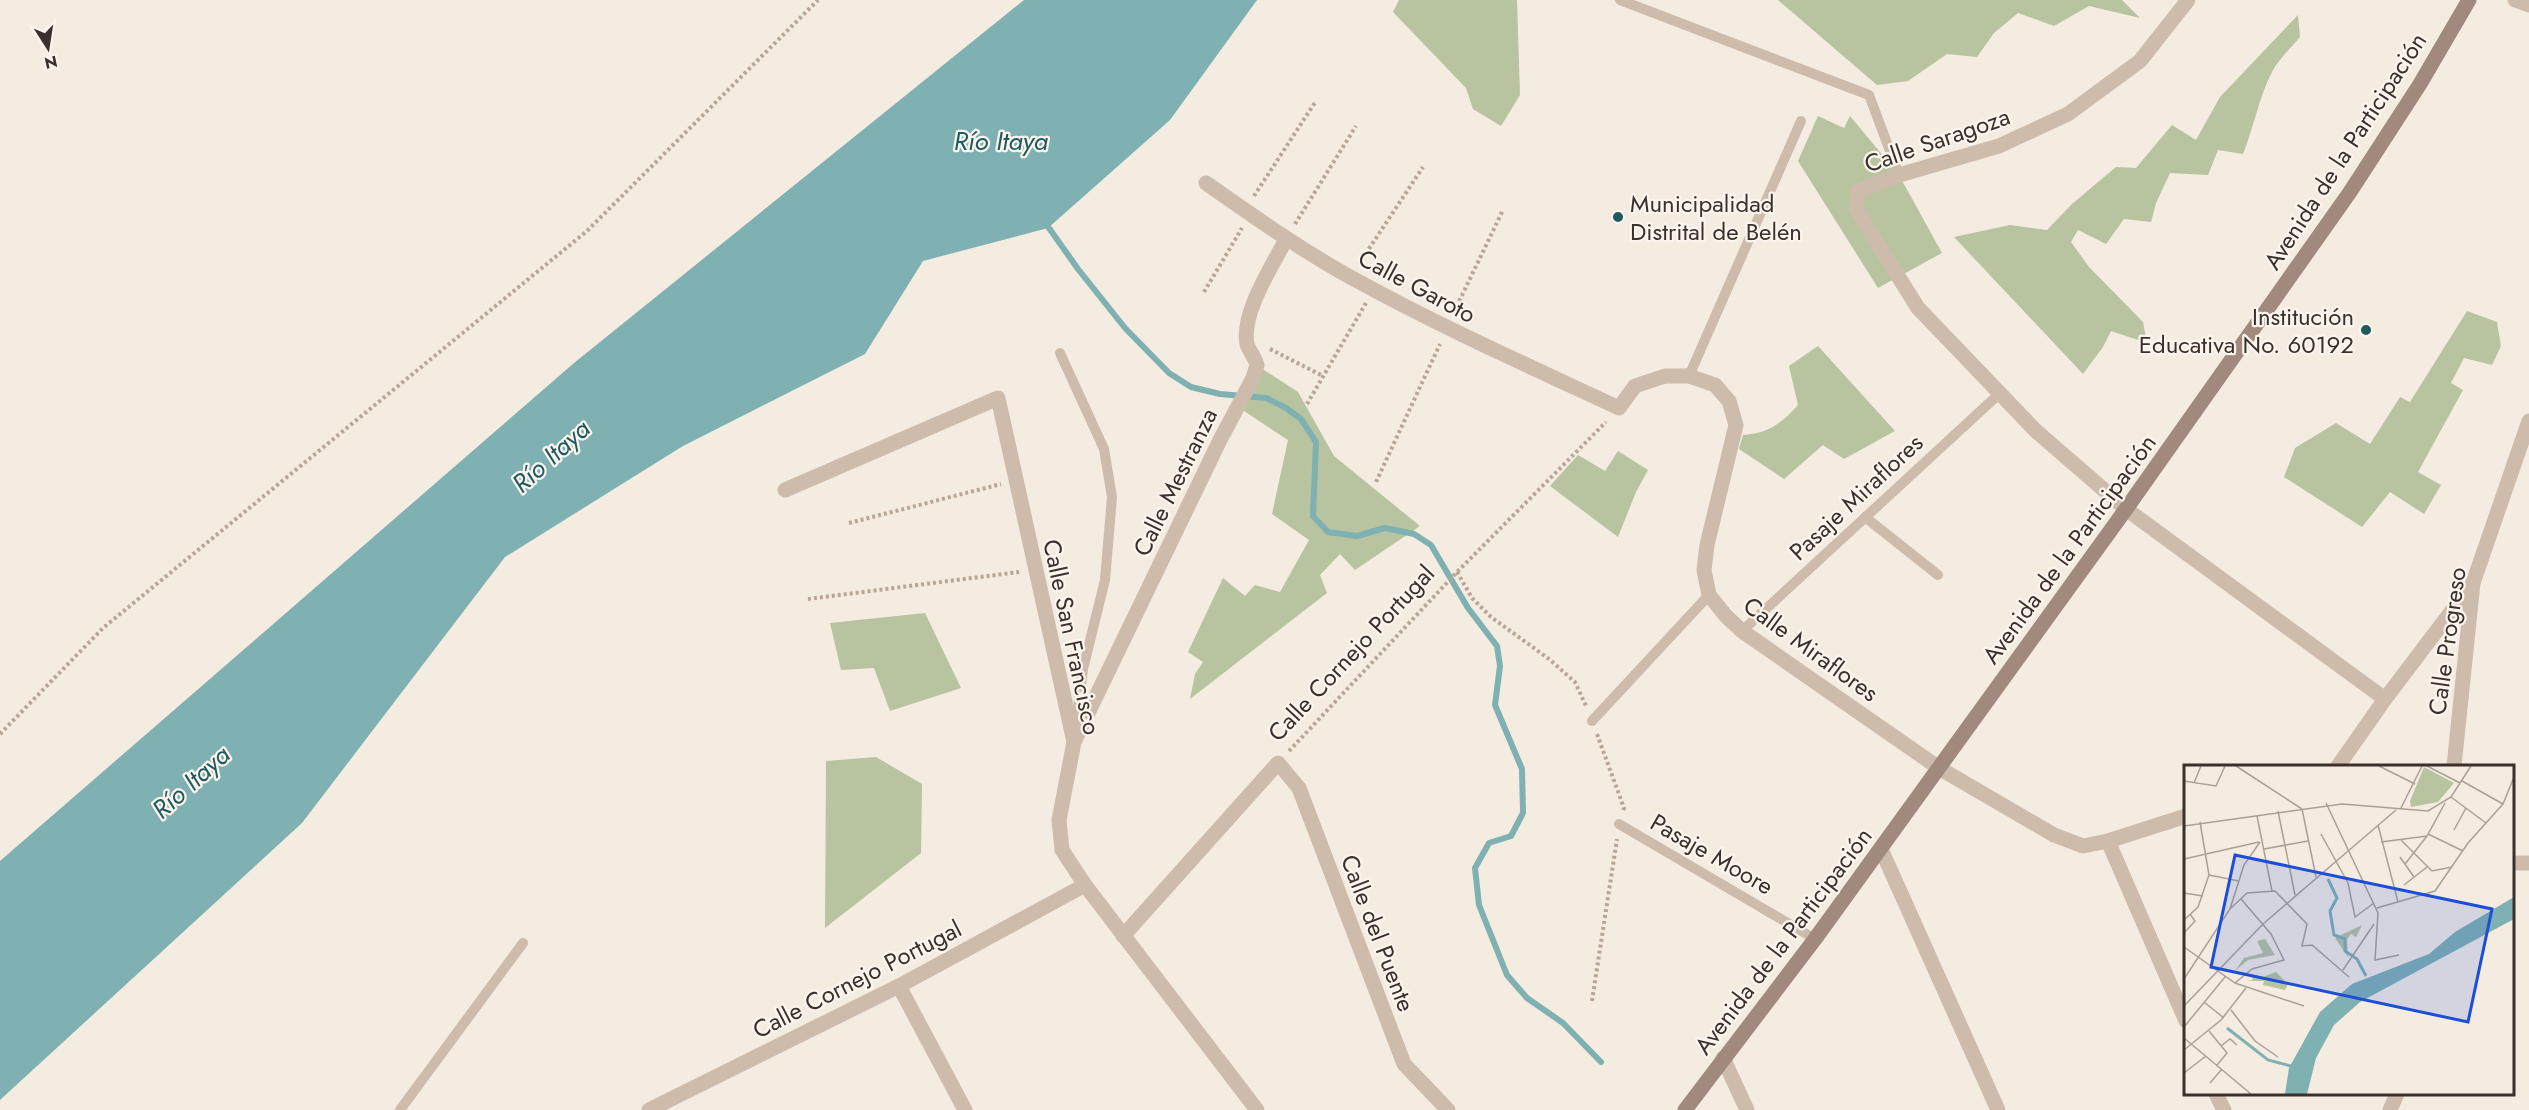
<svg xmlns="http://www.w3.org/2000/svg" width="2529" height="1110" font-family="Jost,sans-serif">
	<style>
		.green { fill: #b8c4a0 }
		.water { fill: #7fb0b2 }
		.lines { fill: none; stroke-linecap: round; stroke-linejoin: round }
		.stream { stroke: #7fb0b2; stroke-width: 6 }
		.path { stroke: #b9a596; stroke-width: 4; stroke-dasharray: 3 3; stroke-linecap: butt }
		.lane { stroke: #cdbbac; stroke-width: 10 }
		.street { stroke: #cdbbac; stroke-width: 15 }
		.secondary { stroke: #a18a7d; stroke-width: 15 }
		.poi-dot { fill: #1f5a5e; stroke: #fbf5ee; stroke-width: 2 }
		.labels { text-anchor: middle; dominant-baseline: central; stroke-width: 4.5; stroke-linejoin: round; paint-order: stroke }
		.street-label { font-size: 24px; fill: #3b302b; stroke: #fbf5ee }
		.poi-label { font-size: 24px; fill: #3b302b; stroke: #fbf5ee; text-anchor: start }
		.water-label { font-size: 26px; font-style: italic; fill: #1f5a5e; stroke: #fbf5ee }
		.inset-river { fill: none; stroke: #7fb0b2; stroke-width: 3 }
		.inset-road { fill: none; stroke: #aaa098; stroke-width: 1.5 }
		.view { fill: #1d4ed8; fill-opacity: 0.15; stroke: #1d4ed8; stroke-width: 3 }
		.inset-edge { fill: none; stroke: #3b302b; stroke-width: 3 }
	</style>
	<rect width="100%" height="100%" fill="#f4ebe1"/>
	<g class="green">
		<path d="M1399,0H1517L1520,95L1501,126L1473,109L1466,88L1393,12Z"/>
		<path d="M1778,0H2122L2140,18L2089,6L2054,26L2018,13L1994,33L1977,57L1947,54L1908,81L1877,85Z"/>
		<path d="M2298,15L2300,37C2291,48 2280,58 2273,70C2259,96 2254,127 2243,154L2218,150L2208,175L2170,173L2156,203L2151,222L2124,219L2106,244L2078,230L2071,242L2089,267L2143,322L2147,343L2111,331L2103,347L2083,374L1954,237L2010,225L2047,230L2072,204L2116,167L2136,168L2172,125L2196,140L2220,97Z"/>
		<path d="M1818,116L1844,128L1850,116L1899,175L1942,253L1878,288L1798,161Z"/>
		<path d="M2467,311L2497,322L2501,346L2492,365L2464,358L2451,383L2463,390L2418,472L2441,485L2424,514L2390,492L2362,527L2284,477L2295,448L2336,423L2370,444L2400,397L2410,402Z"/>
		<path d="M1818,346L1895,431L1844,459L1823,445L1784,479L1739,449L1743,435C1769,433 1782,423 1798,405L1789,366Z"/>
		<path d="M1261,368L1298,392L1334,456L1420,526L1355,570L1340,554L1320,575L1327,593L1190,699L1195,674L1203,662L1188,652L1223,578L1245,596L1255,585L1280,592L1309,540L1272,514L1288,440L1244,411Z"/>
		<path d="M1618,451L1648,470L1636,492L1618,537L1550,486L1578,455L1605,471Z"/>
		<path d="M925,613L961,688L890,711L874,668L841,670L830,623Z"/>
		<path d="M876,757L922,784L921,853L825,928L826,761Z"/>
	</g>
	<path class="water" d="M1024,0H1257L1170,120L1048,228L923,261L865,354L683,446L505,557L302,823L0,1100V861L574,363Z"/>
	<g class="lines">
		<path class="stream" d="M1044,221L1078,269L1125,328L1169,373L1191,387L1220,394L1266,398L1286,408L1301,419L1316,442L1313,516L1328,532L1357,536L1385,528L1414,534L1431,545L1468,608L1497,646L1500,666L1495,705L1522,769L1523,813L1511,836L1489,843L1475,868L1479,905L1507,975L1527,998L1563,1023L1601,1062"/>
		<g class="path">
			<path d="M1254,196L1316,101"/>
			<path d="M1295,224L1356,126"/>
			<path d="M1359,264L1423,167"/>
			<path d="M1204,292L1242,228"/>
			<path d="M1454,312L1503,210"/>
			<path d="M1270,349L1323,376"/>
			<path d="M1307,404L1366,303"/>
			<path d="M1376,482L1440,344"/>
			<path d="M849,523L1001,484"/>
			<path d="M1457,572L1472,598L1491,617L1549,659L1575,682L1587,708"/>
			<path d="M808,599L1019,572"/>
			<path d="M0,734L103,628L587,231L818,0"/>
			<path d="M1597,734L1624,808L1623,811"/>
			<path d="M1289,751L1457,572L1606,422"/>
			<path d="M1592,1001L1617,839"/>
		</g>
		<g class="lane">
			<path d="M1620,0L1869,95L1899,175"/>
			<path d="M1060,353L1104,449L1112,497L1105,580L1083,669L1075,733"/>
			<path d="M1689,376L1801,121"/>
			<path d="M1865,517L1938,575"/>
			<path d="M1742,631L1999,394"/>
			<path d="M1592,721L1709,595"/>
			<path d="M1619,824L1815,939"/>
			<path d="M400,1110L523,943"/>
		</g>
		<g class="street">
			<path d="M2188,0L2140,61L2068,114L1999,146L1899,175L1858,191L1856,209L1918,308L2036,431L2126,509L2385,699"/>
			<path d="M2515,0L2529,5"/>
			<path d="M1206,183C1253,216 1301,250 1352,278C1439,326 1529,366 1619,408L1635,386L1665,376H1689L1715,385L1729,401L1736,425L1707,545L1704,570L1709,595L1726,616L1742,631L1939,768L2054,835L2083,846L2108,841L2186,816"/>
			<path d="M785,490L998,398L1074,742L1059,820L1062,850L1085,885L1257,1110"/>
			<path d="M1074,742L1220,440L1253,378L1257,365C1255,357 1249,351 1247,344C1241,313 1272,267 1286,239"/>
			<path d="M2338,766L2385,699L2473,583"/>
			<path d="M2454,766L2473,583L2529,421"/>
			<path d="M2108,841L2186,1021"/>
			<path d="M1881,849L1998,1110"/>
			<path d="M2512,863H2529"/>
			<path d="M1123,936L1278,763L1299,788L1404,1064L1448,1110"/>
			<path d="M899,986L965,1110"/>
			<path d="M1723,1058L1747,1110"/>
			<path d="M2216,1094L2224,1110"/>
			<path d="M649,1110L899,986L1085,885"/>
			<path d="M2390,1110L2397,1094"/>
		</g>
		<path class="secondary" d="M1685,1110L1815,939L2126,509L2350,192L2420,84L2469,0"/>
	</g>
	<g class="poi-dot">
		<circle cx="1618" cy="217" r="6"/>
		<circle cx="2366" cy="330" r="6"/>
	</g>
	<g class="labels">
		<g class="street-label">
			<text transform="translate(1937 140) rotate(-19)">Calle Saragoza</text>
			<text transform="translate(2345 151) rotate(-57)">Avenida de la Participación</text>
			<text transform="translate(1417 286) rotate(28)">Calle Garoto</text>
			<text transform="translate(1175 482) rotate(-64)">Calle Mestranza</text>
			<text transform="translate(1856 497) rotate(-43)">Pasaje Miraflores</text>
			<text transform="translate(2069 549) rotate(-54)">Avenida de la Participación</text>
			<text transform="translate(1072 637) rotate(78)">Calle San Francisco</text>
			<text transform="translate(2447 641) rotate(-82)">Calle Progreso</text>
			<text transform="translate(1811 649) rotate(36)">Calle Miraflores</text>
			<text transform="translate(1351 653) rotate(-47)">Calle Cornejo Portugal</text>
			<text transform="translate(1712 854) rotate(30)">Pasaje Moore</text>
			<text transform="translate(1378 933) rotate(69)">Calle del Puente</text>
			<text transform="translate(1783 941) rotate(-53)">Avenida de la Participación</text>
			<text transform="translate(857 979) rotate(-27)">Calle Cornejo Portugal</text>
		</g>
		<g class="poi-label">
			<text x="1630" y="203">Municipalidad<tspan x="1630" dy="28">Distrital de Belén</tspan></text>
			<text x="2354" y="316" text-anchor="end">Institución<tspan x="2354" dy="28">Educativa No. 60192</tspan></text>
		</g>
		<g class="water-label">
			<text x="1001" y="141">Río Itaya</text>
			<text transform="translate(551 456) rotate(-42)">Río Itaya</text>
			<text transform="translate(191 782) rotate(-42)">Río Itaya</text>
		</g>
	</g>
	<g transform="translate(2184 765)">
		<rect width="330" height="330" fill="#f4ebe1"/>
		<path d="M240,2L270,18L254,37L227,42L226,36ZM178,160L172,172L167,169L163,174L164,192L151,173ZM81,174L91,190L64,195L51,206L60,193L79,188L73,176ZM92,207L104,219L101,225L79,220L80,216H63L69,215L67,209L79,212Z" fill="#b8c4a0"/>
		<path d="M330,132V154L176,237L150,260L132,293L123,329H101L105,303L136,247L168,219L245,189L271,167Z" fill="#7fb0b2"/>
		<path class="inset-river" d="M144,114L153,133L146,146L150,170L161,174V186L173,194L182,211M43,263L84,295L107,301"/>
		<path class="inset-road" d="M52,1L118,44M195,1L231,19M243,1L276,18M0,16L32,21L41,1M278,16L319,39M10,18L17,1M267,32L302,58M142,38L194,148L191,195L215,190M217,43L238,1M118,44L132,112M94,46L111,130M73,51L88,126M194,60L214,137M0,61L158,39L244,46L267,32L287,1M270,65L282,43M137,69L164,118L171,152L190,138M244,69L279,86M217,75L248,106L268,102M197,77L243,71M80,84L124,76M216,92L230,112M0,94L75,77M221,99L243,71L261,38M25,110L55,116M220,120L243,102M0,128L19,131M193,143L251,126L284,78L319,39L330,12M46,144L63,128L91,126L123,159L118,181L128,180L165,212M0,155L14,142L25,110L16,57M0,168L11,156L6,149M0,182L51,218L120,241M159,205L190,159M0,214L46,144L60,100L76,77M51,218L68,204L100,195L87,169L57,134M20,237L40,253M0,241L79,159L212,45M47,245L71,276L94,292M0,262L41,212M25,266L43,288L33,300M0,273L67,329M37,281L46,274L53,280M0,285L37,255L62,223M0,308L22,291M26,318L38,304"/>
		<path class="view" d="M51,90L308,144L284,257L27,202Z"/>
		<rect width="330" height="330" class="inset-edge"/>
	</g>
	<g transform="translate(48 48) rotate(168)" stroke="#fbf5ee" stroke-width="4.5" paint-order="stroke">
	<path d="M0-4.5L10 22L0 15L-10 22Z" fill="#3b302b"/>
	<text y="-9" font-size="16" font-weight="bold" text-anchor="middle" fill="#3b302b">N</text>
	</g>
</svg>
